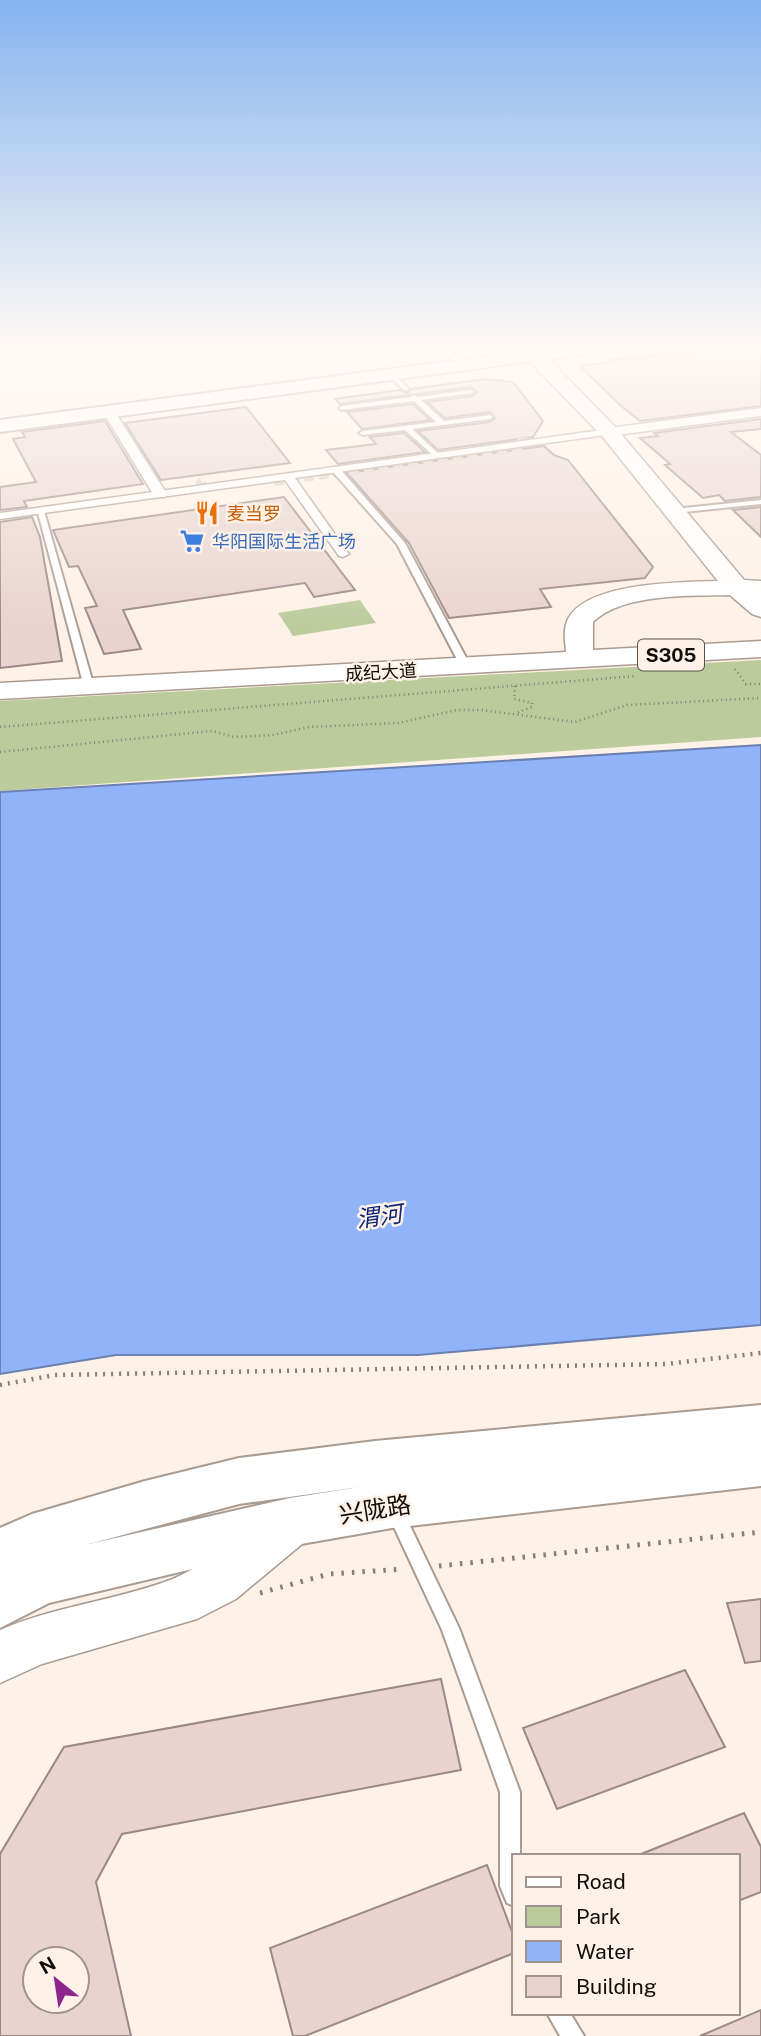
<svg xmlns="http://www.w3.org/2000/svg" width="761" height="2036" font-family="'Public Sans','Noto Sans SC',sans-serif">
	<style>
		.green { fill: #bbcb9b }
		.water { fill: #91b3fa; stroke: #6b81b1; stroke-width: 2 }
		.building { fill: #e8d3d0; stroke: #9c8885; stroke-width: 2; fill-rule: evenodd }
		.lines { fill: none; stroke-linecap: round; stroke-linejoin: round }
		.pedestrian-tunnel { stroke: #dbcfc6; stroke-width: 10; stroke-dasharray: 10 5; stroke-linecap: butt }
		.service-casing { stroke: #aa9b90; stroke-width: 4 }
		.pedestrian-casing { stroke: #aa9b90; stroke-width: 3 }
		.minor-casing { stroke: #aa9b90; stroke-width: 3 }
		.secondary-casing { stroke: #aa9b90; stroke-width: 4 }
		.primary-casing { stroke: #aa9b90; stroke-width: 3 }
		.trunk-casing { stroke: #aa9b90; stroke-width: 4 }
		.path-far2 { stroke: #887e77; stroke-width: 2.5; stroke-dasharray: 1 3.5; stroke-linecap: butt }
		.path-far1 { stroke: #887e77; stroke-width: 4.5; stroke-dasharray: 2 6; stroke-linecap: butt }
		.path { stroke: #887e77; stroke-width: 5; stroke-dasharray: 2.5 8; stroke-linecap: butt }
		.service { fill: #fff; fill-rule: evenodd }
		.pedestrian { fill: #fff; fill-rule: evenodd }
		.minor { fill: #fff; fill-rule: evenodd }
		.secondary { fill: #fff; fill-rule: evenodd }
		.primary { fill: #fff; fill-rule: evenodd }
		.trunk { fill: #fff; fill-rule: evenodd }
		.labels { text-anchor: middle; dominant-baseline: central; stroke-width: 5; stroke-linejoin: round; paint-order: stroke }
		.far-food-label { font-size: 18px; fill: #c56008; stroke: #fef1e7; text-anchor: start }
		.far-shop-label { font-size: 18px; fill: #366cbe; stroke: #fef1e7; text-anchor: start }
		.far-street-label { font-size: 18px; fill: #120c08; stroke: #fef1e7 }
		.shield { fill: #fef1e7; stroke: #59514b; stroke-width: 2 }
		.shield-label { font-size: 19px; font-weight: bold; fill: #120c08 }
		.water-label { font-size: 23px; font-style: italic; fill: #092473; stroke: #fef1e7 }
		.near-street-label { font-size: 24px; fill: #120c08; stroke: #fef1e7 }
	</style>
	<rect width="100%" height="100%" fill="#fef1e7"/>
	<g class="green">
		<path d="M360,600L376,623L293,636L278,613Z"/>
		<path d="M761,660V737L0,791V701Z"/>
	</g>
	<path class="water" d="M761,745V1325L418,1355H116L0,1374V792Z"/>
	<g class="building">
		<path d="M734,348H761V406L640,421L620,405L580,366L612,362L609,360Z"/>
		<path d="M486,379L513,382L543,421L533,437L438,450L418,431L490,422L495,418L490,412L445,418L427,402L473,396L477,392L471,387L340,404L335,399L400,390L408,393L411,389Z"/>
		<path d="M413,404L430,420L362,429L347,412Z"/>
		<path d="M246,407L290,463L161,480L125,423Z"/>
		<path d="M761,419V429L731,432L761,455V497L725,501L719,495L703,498L665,465L670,464L640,438L658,436L654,433Z"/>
		<path d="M105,421L143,484L24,501L27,507L0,510V487L36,482L13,439L25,437L22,432Z"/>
		<path d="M404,433L425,452L338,464L326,450L376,444L370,437Z"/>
		<path d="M544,446L554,455L568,460L653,567L645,578L540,589L551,607L449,618L409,543L347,473Z"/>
		<path d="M284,497L355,590L314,597L305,583L123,610L141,649L104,654L85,608L97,606L78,566L69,567L53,530Z"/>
		<path d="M761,507V537L733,510Z"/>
		<path d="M32,517L40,537L62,661L0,668V522Z"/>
		<path d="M761,1599V1661L745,1663L727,1603Z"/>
		<path d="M685,1670L725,1747L557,1809L523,1728Z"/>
		<path d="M441,1679L461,1770L122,1834L96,1882L131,2036H0V1854L64,1747ZM35,1959H77V2001H35Z"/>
		<path d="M744,1813L761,1847V1892L738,1901V1856H636Z"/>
		<path d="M487,1865L514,1937V1953L305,2036H293L270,1948Z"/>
		<path d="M761,2010V2036H700Z"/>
	</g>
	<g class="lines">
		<g class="pedestrian-tunnel">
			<path d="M274,481L523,447L522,438"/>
			<path d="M204,491L201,483L206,480"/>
		</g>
		<g class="service-casing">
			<g id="service">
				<path d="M42,348H63L8,356L5,354Z"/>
				<path d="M437,348H445L466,363L461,364Z"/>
				<path d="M390,375H394L408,388V390H404L390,377Z"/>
				<path d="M471,390L474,392L473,393L421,400L444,421L490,415L493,417L490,419L412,429L439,454L440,456L436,458L405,430L363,435L359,433L363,431L436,422L414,401L342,410L339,408L342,406L411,397L414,395L418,397Z"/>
				<path d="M333,468H339L405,543L471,667L469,669L466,670L461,667L397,544L333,472Z"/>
				<path d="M761,500V504L674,513L670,511L674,509Z"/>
				<path d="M37,509L44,511L94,687L92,689H86L84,687Z"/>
				<path d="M395,1505L401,1507L459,1628L520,1792V1856H514V1906L507,1903L500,1886V1792L442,1630L387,1512L389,1507Z"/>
				<path d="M547,2013H570L584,2036H560Z"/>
			</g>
		</g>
		<g class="pedestrian-casing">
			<path id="pedestrian" d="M609,429L613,430V434L295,478L349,554L343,557L339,556L285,480L0,519V513Z"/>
		</g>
		<g class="minor-casing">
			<g id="minor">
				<path d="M109,408L115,412L167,494L165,497H155L153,494L103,412Z"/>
				<path d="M761,408V416L609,436L602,432L609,428Z"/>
			</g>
		</g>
		<g class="secondary-casing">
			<path id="secondary" d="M552,348H601L593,353L0,432V420Z"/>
		</g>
		<g class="primary-casing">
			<g id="primary">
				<path d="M535,350L542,352L616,428L744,580L761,581V617L752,614L730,595C692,596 622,593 593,622V650L761,641V657L0,699V683L566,652C565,641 563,629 568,619C587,582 681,582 718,581L602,436L528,360L525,356Z"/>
				<path d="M290,1501L308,1507L315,1523L308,1539L236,1599L197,1619L42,1664L0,1683V1630C55,1606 114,1601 170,1580C216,1563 245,1517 290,1501Z"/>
			</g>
		</g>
		<g class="trunk-casing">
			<path id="trunk" d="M761,1405V1486L392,1528L290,1546L49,1603L0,1628V1528L32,1514L145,1481L239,1458L375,1441ZM360,1487L290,1498L89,1544L239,1504Z"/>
		</g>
		<g class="path-far2">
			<path d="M735,669L746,684H761"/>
			<path d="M515,686L514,699L532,703V707L516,713"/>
			<path d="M0,727L636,676"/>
			<path d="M0,752L212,731L234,737L273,735L309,727L398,723L457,710H481L575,722L627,705L761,698"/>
		</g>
		<path class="path-far1" d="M0,1385L55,1375L666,1364L761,1353"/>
		<g class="path">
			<path d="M439,1566L761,1532"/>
			<path d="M260,1593L329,1574L404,1569"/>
		</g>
		<use href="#service" class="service"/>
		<use href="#pedestrian" class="pedestrian"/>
		<use href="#minor" class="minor"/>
		<use href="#secondary" class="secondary"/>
		<use href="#primary" class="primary"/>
		<use href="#trunk" class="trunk"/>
	</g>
	<linearGradient id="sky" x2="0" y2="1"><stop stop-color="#85b4ef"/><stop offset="0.55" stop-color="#fff9f4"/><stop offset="1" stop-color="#fff9f4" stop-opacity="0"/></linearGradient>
	<rect width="761" height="633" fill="url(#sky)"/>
	<defs>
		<g id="restaurant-bare" transform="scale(1.89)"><path d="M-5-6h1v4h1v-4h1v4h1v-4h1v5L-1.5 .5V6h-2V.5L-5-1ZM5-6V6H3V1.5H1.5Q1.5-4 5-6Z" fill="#e8710a" stroke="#fef1e7" stroke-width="2.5" paint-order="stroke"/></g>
		<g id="supermarket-bare" transform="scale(1.89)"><path d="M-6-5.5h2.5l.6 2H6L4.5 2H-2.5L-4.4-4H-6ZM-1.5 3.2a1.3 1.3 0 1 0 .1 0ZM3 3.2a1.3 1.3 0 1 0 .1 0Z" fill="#3f7fe0" stroke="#fef1e7" stroke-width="2.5" paint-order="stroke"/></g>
	</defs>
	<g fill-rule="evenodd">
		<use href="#restaurant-bare" x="207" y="513"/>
		<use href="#supermarket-bare" x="192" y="541"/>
	</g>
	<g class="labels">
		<g class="far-food-label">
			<text x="227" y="513">麦当罗</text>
		</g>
		<g class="far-shop-label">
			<text x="212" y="541">华阳国际生活广场</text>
		</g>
		<g class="far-street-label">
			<text transform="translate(381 672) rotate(-3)">成纪大道</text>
		</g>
		<rect class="shield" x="638" y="639.5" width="66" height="31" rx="5"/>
		<g class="shield-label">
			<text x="671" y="655">S305</text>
		</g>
		<g class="water-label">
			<text transform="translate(379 1216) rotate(-8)">渭河</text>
		</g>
		<g class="near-street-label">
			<text transform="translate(375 1509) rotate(-9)">兴陇路</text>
		</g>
	</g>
	<rect x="512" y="1854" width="228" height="161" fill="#fef1e7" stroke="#a0958e" stroke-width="2"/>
	<rect x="526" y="1877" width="35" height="10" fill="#ffffff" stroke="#a0958e" stroke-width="2"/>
	<text x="576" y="1889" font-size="21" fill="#120c08">Road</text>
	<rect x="526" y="1906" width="35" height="21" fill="#bbcb9b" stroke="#a0958e" stroke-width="2"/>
	<text x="576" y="1924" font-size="21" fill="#120c08">Park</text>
	<rect x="526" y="1941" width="35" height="21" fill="#91b3fa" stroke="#a0958e" stroke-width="2"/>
	<text x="576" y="1959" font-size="21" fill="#120c08">Water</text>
	<rect x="526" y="1976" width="35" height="21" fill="#e8d3d0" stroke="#a0958e" stroke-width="2"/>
	<text x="576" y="1994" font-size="21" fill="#120c08">Building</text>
	<g transform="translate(56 1980) rotate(330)"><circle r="33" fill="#fef1e7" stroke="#a0958e" stroke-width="2"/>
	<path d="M0-5L12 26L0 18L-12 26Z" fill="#8c268c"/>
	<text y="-10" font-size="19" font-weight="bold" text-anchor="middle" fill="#120c08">N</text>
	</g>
</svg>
